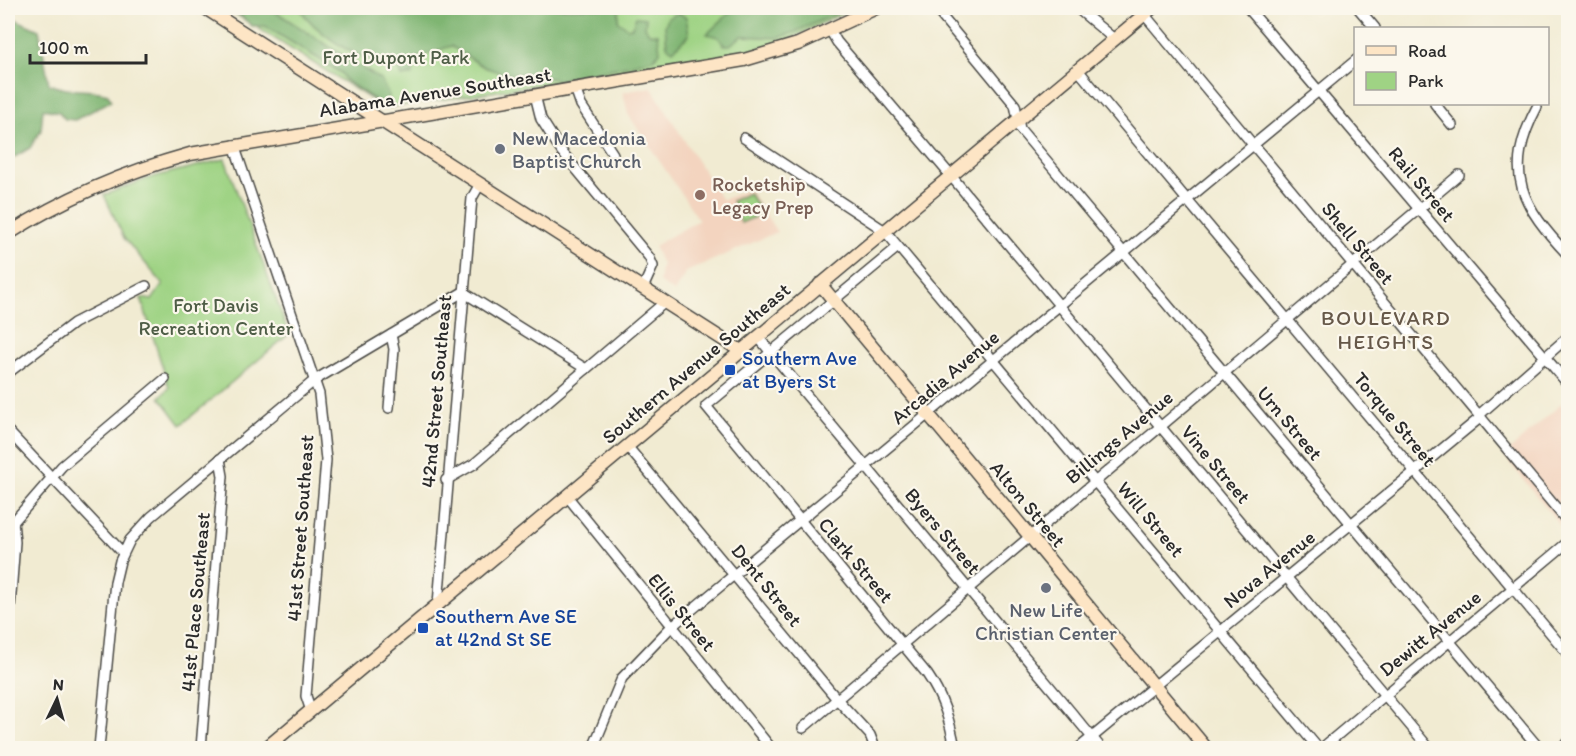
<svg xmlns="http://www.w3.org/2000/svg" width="1576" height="756" font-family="Itim,sans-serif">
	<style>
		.built { fill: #f3d4bf }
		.green { fill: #9fd384; stroke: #657f58; stroke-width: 1.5 }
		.forest { fill: #7fb572; stroke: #55704e; stroke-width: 1.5 }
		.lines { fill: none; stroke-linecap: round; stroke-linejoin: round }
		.street-casing { stroke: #494844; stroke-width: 12 }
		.secondary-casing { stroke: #494844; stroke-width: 15 }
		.street { stroke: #fff; stroke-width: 9 }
		.secondary { stroke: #fde5c5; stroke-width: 12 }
		.worship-dot { fill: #6b7280; stroke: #fbf7ec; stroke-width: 2 }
		.education-dot { fill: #8d6e63; stroke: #fbf7ec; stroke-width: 2 }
		.transit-dot { fill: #1a4fb4; stroke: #fbf7ec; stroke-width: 2 }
		.labels { text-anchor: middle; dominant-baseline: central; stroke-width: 4.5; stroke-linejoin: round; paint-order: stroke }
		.park-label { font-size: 20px; fill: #4e5d46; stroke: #fbf7ec }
		.street-label { font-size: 20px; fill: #2b2b2b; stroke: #fbf7ec }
		.worship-label { font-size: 20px; fill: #5b616d; stroke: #fbf7ec; text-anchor: start }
		.education-label { font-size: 20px; fill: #785e54; stroke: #fbf7ec; text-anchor: start }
		.transit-label { font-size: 20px; fill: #164399; stroke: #fbf7ec; text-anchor: start }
		.neighbourhood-label { font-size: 21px; letter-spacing: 1.5px; fill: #665849; stroke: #fbf7ec }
	</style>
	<rect width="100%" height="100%" fill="#fbf7ec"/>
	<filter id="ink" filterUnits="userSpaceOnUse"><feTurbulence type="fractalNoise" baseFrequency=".0167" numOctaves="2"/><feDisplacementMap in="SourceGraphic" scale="12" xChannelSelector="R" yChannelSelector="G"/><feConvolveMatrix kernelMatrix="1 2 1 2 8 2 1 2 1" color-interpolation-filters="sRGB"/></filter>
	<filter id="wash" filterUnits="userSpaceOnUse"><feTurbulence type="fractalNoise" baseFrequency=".008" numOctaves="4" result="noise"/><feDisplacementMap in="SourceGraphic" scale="24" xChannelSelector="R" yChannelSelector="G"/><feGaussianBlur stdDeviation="1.35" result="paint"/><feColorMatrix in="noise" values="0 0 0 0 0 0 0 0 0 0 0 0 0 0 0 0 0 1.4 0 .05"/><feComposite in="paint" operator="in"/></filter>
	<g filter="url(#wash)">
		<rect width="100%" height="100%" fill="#f1ebd2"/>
		<g class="built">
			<path d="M651,87L722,200L749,189L777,232L686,272L674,292L659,282L662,264L654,246L699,220L628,114L623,92Z"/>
			<path d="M1568,398V544L1559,524L1504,455Z"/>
		</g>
		<g class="green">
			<path d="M226,8H853L786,41L731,56L385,108Z"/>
			<path d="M225,159L289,334L181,425L160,397L169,388L141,298L152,300L163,284L124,238L104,195L149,178Z"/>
			<path d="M749,193L762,214L741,223L732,201Z"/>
		</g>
		<g class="forest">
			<path d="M232,8H270L381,80L389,96L387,102L381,104L346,81L341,73L319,59L265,26H252Z"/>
			<path d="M299,8H619L618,21L628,28L632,27L636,17L646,18L645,27L649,33L658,34L660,52L653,59L635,64L558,80L531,74H505L484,67L451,46L416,58L412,75L402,77L397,64C391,63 384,64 378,62C350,56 315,31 299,8Z"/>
			<path d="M735,8H848L795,32L778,38L742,36L730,45H724L718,37L707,34Z"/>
			<path d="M678,13L686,17L689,35L673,50L667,46L665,26L668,18Z"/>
			<path d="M8,16L39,30L49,84C68,93 89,88 108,94L111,101L75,120L65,119L59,112L43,109L41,130L30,148L8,161Z"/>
		</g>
	</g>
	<g filter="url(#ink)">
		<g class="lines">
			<g class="street-casing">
				<g id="street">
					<path d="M935,8L1015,105L1020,129L1539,748"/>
					<path d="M1077,8L1114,39"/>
					<path d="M1248,8L1568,384"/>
					<path d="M1358,8L1375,28"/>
					<path d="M1144,14L1568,522"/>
					<path d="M830,30L837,42L957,183L1429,748"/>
					<path d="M1078,70L1568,654"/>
					<path d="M575,88L581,105L613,154"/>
					<path d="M535,95L541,119L562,152L649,257L653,266L643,288"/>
					<path d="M1435,104L1452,125"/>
					<path d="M1537,107C1502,173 1522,206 1568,255"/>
					<path d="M744,138L885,231L1318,748"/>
					<path d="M234,145L319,394L326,460L306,696L311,711"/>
					<path d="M898,247L706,406L927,674C943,697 950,721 955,748"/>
					<path d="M758,337L1101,748"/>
					<path d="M8,373L74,323L146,286"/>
					<path d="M389,408L394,349L391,335"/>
					<path d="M1479,415L1568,337"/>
					<path d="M8,431L123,553"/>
					<path d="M627,446L836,698L870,735L875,748"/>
					<path d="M446,480L474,464L665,302"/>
					<path d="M567,496L771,748"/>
					<path d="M8,528L62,466L165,379"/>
					<path d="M438,604L472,198L480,184"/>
					<path d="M8,633L15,542L13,521"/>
					<path d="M803,728L1459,175"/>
					<path d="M99,748L115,582L120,561L130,540L151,517L315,380L463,292L586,369"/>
					<path d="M201,748L223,476L220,459"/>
					<path d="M593,748L622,678L671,627L1356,60"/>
					<path d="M1079,748L1481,417"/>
					<path d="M1322,748L1568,542"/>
					<path d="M1561,748L1568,742"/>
				</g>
			</g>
			<g class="secondary-casing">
				<g id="secondary">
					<path d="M205,8L741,351"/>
					<path d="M8,234C64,198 125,172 190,154L744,60L798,44L876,8"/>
					<path d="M820,284L1206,748"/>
					<path d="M266,748L1152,8"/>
				</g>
			</g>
			<use href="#street" class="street"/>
			<use href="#secondary" class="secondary"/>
		</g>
	</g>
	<g class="worship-dot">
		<circle cx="500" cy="149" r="6"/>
		<circle cx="1046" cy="588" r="6"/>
	</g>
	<circle class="education-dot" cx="700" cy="195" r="6"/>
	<g class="transit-dot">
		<rect x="724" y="364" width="12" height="12" rx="3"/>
		<rect x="417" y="622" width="12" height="12" rx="3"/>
	</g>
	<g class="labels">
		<g class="park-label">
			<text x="396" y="57">Fort Dupont Park</text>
			<text x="216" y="305">Fort Davis<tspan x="216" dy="23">Recreation Center</tspan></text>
		</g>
		<g class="street-label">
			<text transform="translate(435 92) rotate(-9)">Alabama Avenue Southeast</text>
			<text transform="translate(1422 184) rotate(50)">Rail Street</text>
			<text transform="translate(1358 243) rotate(50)">Shell Street</text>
			<text transform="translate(696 363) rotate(-40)">Southern Avenue Southeast</text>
			<text transform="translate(945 377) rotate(-40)">Arcadia Avenue</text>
			<text transform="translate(436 391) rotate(-85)">42nd Street Southeast</text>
			<text transform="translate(1395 419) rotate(50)">Torque Street</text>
			<text transform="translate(1290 423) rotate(50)">Urn Street</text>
			<text transform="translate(1119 437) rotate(-40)">Billings Avenue</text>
			<text transform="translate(1216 464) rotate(50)">Vine Street</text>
			<text transform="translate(1028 504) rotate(50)">Alton Street</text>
			<text transform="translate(1151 519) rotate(50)">Will Street</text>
			<text transform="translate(300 528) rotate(-86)">41st Street Southeast</text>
			<text transform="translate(943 531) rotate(50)">Byers Street</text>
			<text transform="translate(856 560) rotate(50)">Clark Street</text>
			<text transform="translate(1269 569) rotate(-39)">Nova Avenue</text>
			<text transform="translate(767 585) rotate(51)">Dent Street</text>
			<text transform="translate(195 602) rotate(-85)">41st Place Southeast</text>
			<text transform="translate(682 612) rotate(51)">Ellis Street</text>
			<text transform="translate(1430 633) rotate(-39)">Dewitt Avenue</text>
		</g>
		<g class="worship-label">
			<text x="512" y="138">New Macedonia<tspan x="512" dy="23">Baptist Church</tspan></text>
			<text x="1046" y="610" text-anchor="middle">New Life<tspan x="1046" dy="23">Christian Center</tspan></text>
		</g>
		<g class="education-label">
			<text x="712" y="184">Rocketship<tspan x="712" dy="23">Legacy Prep</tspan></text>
		</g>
		<g class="transit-label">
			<text x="742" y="358">Southern Ave<tspan x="742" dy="23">at Byers St</tspan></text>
			<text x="435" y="616">Southern Ave SE<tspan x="435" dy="23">at 42nd St SE</tspan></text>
		</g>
		<g class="neighbourhood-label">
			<text x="1386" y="317">BOULEVARD<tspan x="1386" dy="24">HEIGHTS</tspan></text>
		</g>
	</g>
	<rect width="1576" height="756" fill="none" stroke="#fbf7ec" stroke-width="30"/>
	<rect x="1354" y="27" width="195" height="78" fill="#fbf7ec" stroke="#a8a59f" stroke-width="1.5"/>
	<rect x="1366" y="46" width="30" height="9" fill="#fde5c5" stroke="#a8a59f" stroke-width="1.5"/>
	<text x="1408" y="57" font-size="18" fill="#2b2b2b">Road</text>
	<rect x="1366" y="72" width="30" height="18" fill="#9fd384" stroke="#a8a59f" stroke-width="1.5"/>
	<text x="1408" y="87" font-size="18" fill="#2b2b2b">Park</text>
	<g transform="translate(57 699) rotate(5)" stroke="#fbf7ec" stroke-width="4.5" paint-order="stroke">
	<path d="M0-4.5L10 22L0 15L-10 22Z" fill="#2b2b2b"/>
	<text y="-9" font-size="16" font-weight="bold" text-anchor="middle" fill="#2b2b2b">N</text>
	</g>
	<path d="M30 54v9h116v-9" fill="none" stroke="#2b2b2b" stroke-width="3"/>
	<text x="39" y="54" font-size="18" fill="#2b2b2b" stroke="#fbf7ec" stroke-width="4.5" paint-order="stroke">100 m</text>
</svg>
